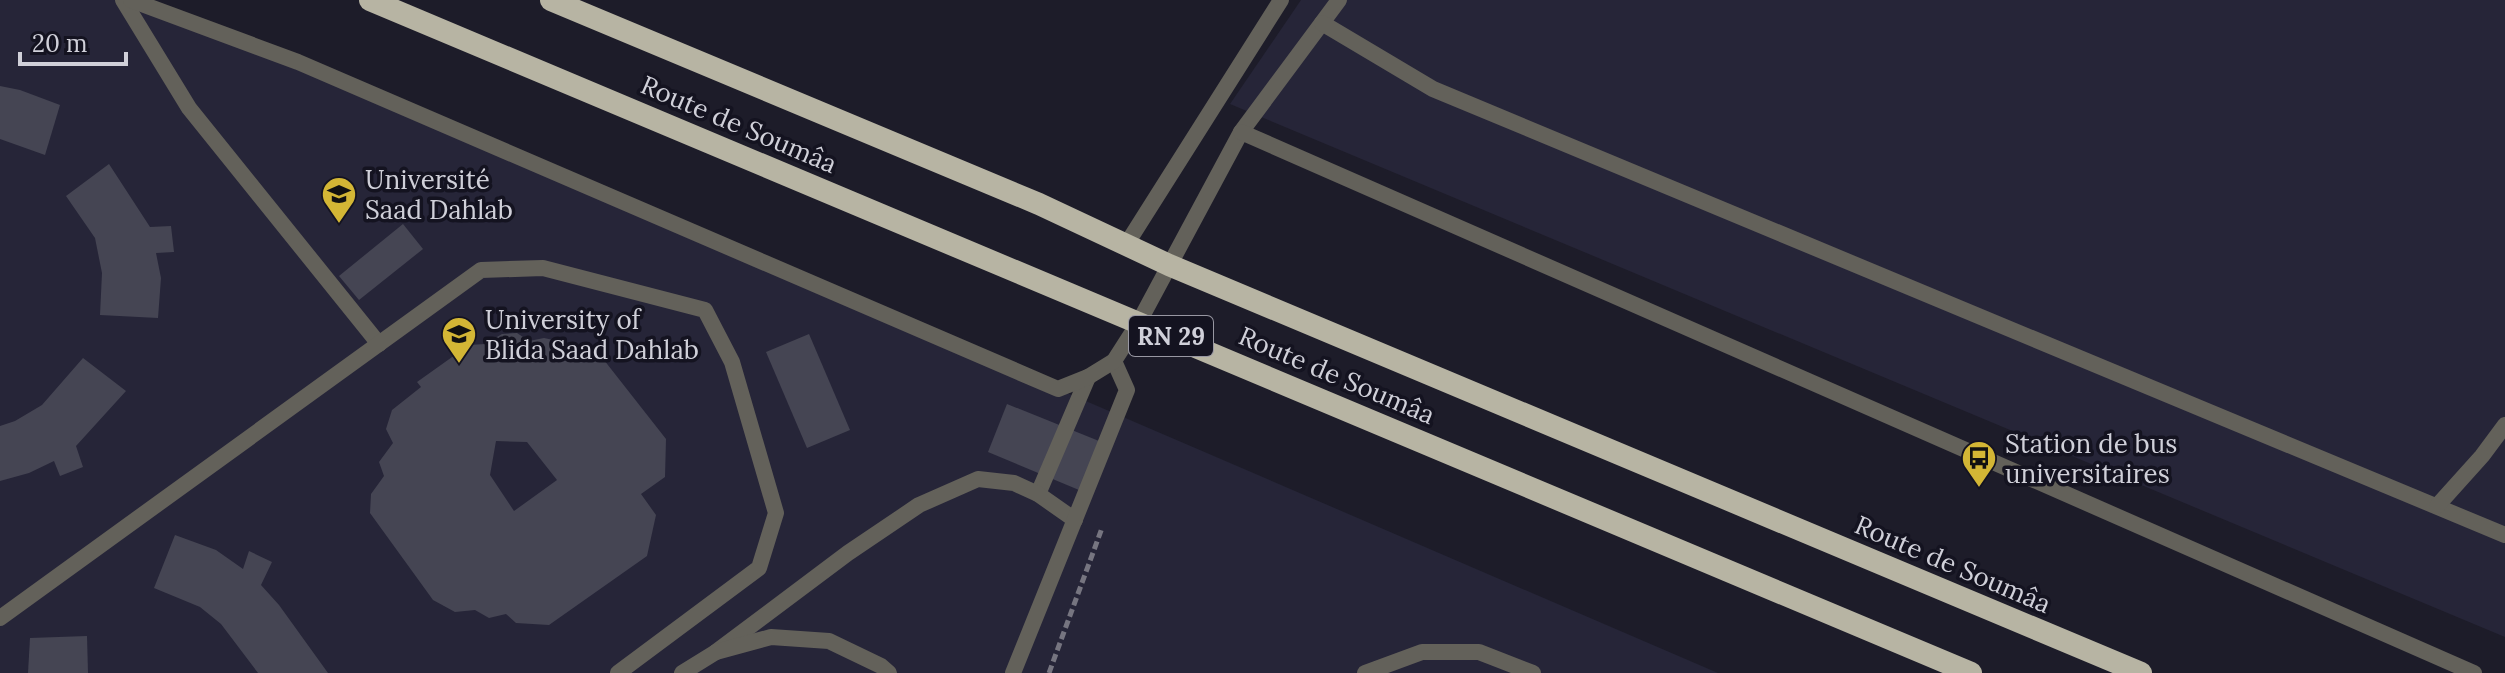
<svg xmlns="http://www.w3.org/2000/svg" width="2505" height="673" font-family="Lora,serif">
	<style>
		.built { fill: #262538 }
		.building { fill: #454553; fill-rule: evenodd }
		.lines { fill: none; stroke-linecap: round; stroke-linejoin: round }
		.path { stroke: #767580; stroke-width: 5; stroke-dasharray: 8 4; stroke-linecap: butt }
		.service { stroke: #63615a; stroke-width: 16 }
		.minor { stroke: #63615a; stroke-width: 16 }
		.trunk { stroke: #b7b4a3; stroke-width: 22 }
		.labels { text-anchor: middle; dominant-baseline: central; stroke-width: 7; stroke-linejoin: round; paint-order: stroke }
		.shield { fill: #141320; stroke: #9897a2; stroke-width: 2 }
		.shield-label { font-size: 24px; font-weight: bold; fill: #d0d0d9 }
		.street-label { font-size: 26px; fill: #d0d0d9; stroke: #141320 }
		.poi-label { font-size: 26px; fill: #d0d0d9; stroke: #141320; text-anchor: start }
	</style>
	<rect width="100%" height="100%" fill="#1d1c29"/>
	<g class="built">
		<path d="M0,0H131L298,62L1718,673H0Z"/>
		<path d="M1301,0H2505V637L1230,104Z"/>
	</g>
	<g class="building">
		<path d="M0,86L20,90L60,105L45,155L0,139Z"/>
		<path d="M109,164L150,227L171,226L174,252L156,253L161,278L158,318L100,315L102,273L95,238L66,196Z"/>
		<path d="M403,224L423,249L359,300L339,276Z"/>
		<path d="M517,333L529,341L544,338L558,341L567,348L581,344L593,346L666,439L665,477L641,494L656,515L647,556L549,625L516,623L506,614L489,618L475,610L455,612L433,600L370,513L371,494L384,476L379,462L393,443L386,429L392,410L421,387L417,382L469,345L485,344L502,334ZM496,441L527,442L557,480L514,511L490,475Z"/>
		<path d="M809,334L850,430L807,448L766,352Z"/>
		<path d="M83,358L126,391L76,446L83,467L60,476L54,461L29,473L0,481V426L15,421L42,405Z"/>
		<path d="M1007,404L1099,441L1079,490L988,452Z"/>
		<path d="M175,535L216,550L243,569L249,551L272,562L261,585L279,605L328,673H258L221,624L200,607L154,588Z"/>
		<path d="M87,636L88,673H28L30,638Z"/>
	</g>
	<g class="lines">
		<path class="path" d="M1049,673L1102,528"/>
		<g class="service">
			<path d="M123,0L189,108L379,344"/>
			<path d="M1038,494L1088,377"/>
			<path d="M0,618L481,270L543,268L705,310L732,362L776,513L759,568L618,673"/>
			<path d="M716,652L848,553L919,505L978,479L1014,483L1038,494L1075,520"/>
			<path d="M682,673L716,652L771,637L829,641L881,666L889,673"/>
			<path d="M1013,673L1127,390L1114,361"/>
			<path d="M1365,673L1422,652H1479L1533,673"/>
		</g>
		<g class="minor">
			<path d="M131,0L298,62L1058,389L1088,377L1114,361L1139,322L1241,132L1339,0"/>
			<path d="M1322,23L1433,89L2505,535"/>
			<path d="M1241,132L2474,673"/>
			<path d="M1126,245L1281,0"/>
			<path d="M2437,506L2482,456L2505,425"/>
		</g>
		<g class="trunk">
			<path d="M370,0L1971,673"/>
			<path d="M551,0L1039,204L1169,265L2141,673"/>
		</g>
	</g>
	<defs>
		<g id="university-pin" transform="scale(1.8)"><path d="M0 17L-7.5 6A9.5 9.5 0 1 1 7.5 6Z" fill="#d3b635" stroke="#141320"/><path d="M0-5L7-2L0 1L-7-2ZM-4 1L0 2.5L4 1V4Q0 6-4 4Z" fill="#111"/></g>
		<g id="bus-pin" transform="scale(1.8)"><path d="M0 17L-7.5 6A9.5 9.5 0 1 1 7.5 6Z" fill="#d3b635" stroke="#141320"/><path d="M-5-6H5V4H4V6H2V4H-2V6H-4V4H-5ZM-3.5-4V0h7V-4ZM-3.5 1.2v1.5H-2V1.2ZM2 1.2v1.5H3.5V1.2Z" fill="#111"/></g>
	</defs>
	<g fill-rule="evenodd">
		<use href="#university-pin" x="339" y="194"/>
		<use href="#university-pin" x="459" y="334"/>
		<use href="#bus-pin" x="1979" y="458"/>
	</g>
	<g class="labels">
		<rect class="shield" x="1129" y="316" width="84" height="40" rx="6"/>
		<g class="shield-label">
			<text x="1171" y="336">RN 29</text>
		</g>
		<g class="street-label">
			<text transform="translate(739 124) rotate(23)">Route de Soumâa</text>
			<text transform="translate(1337 375) rotate(23)">Route de Soumâa</text>
			<text transform="translate(1953 564) rotate(23)">Route de Soumâa</text>
		</g>
		<g class="poi-label">
			<text x="365" y="179">Université<tspan x="365" dy="30">Saad Dahlab</tspan></text>
			<text x="485" y="319">University of<tspan x="485" dy="30">Blida Saad Dahlab</tspan></text>
			<text x="2005" y="443">Station de bus<tspan x="2005" dy="30">universitaires</tspan></text>
		</g>
	</g>
	<path d="M20 52v12h106v-12" fill="none" stroke="#d0d0d9" stroke-width="4"/>
	<text x="32" y="52" font-size="24" fill="#d0d0d9" stroke="#141320" stroke-width="6" paint-order="stroke">20 m</text>
</svg>
